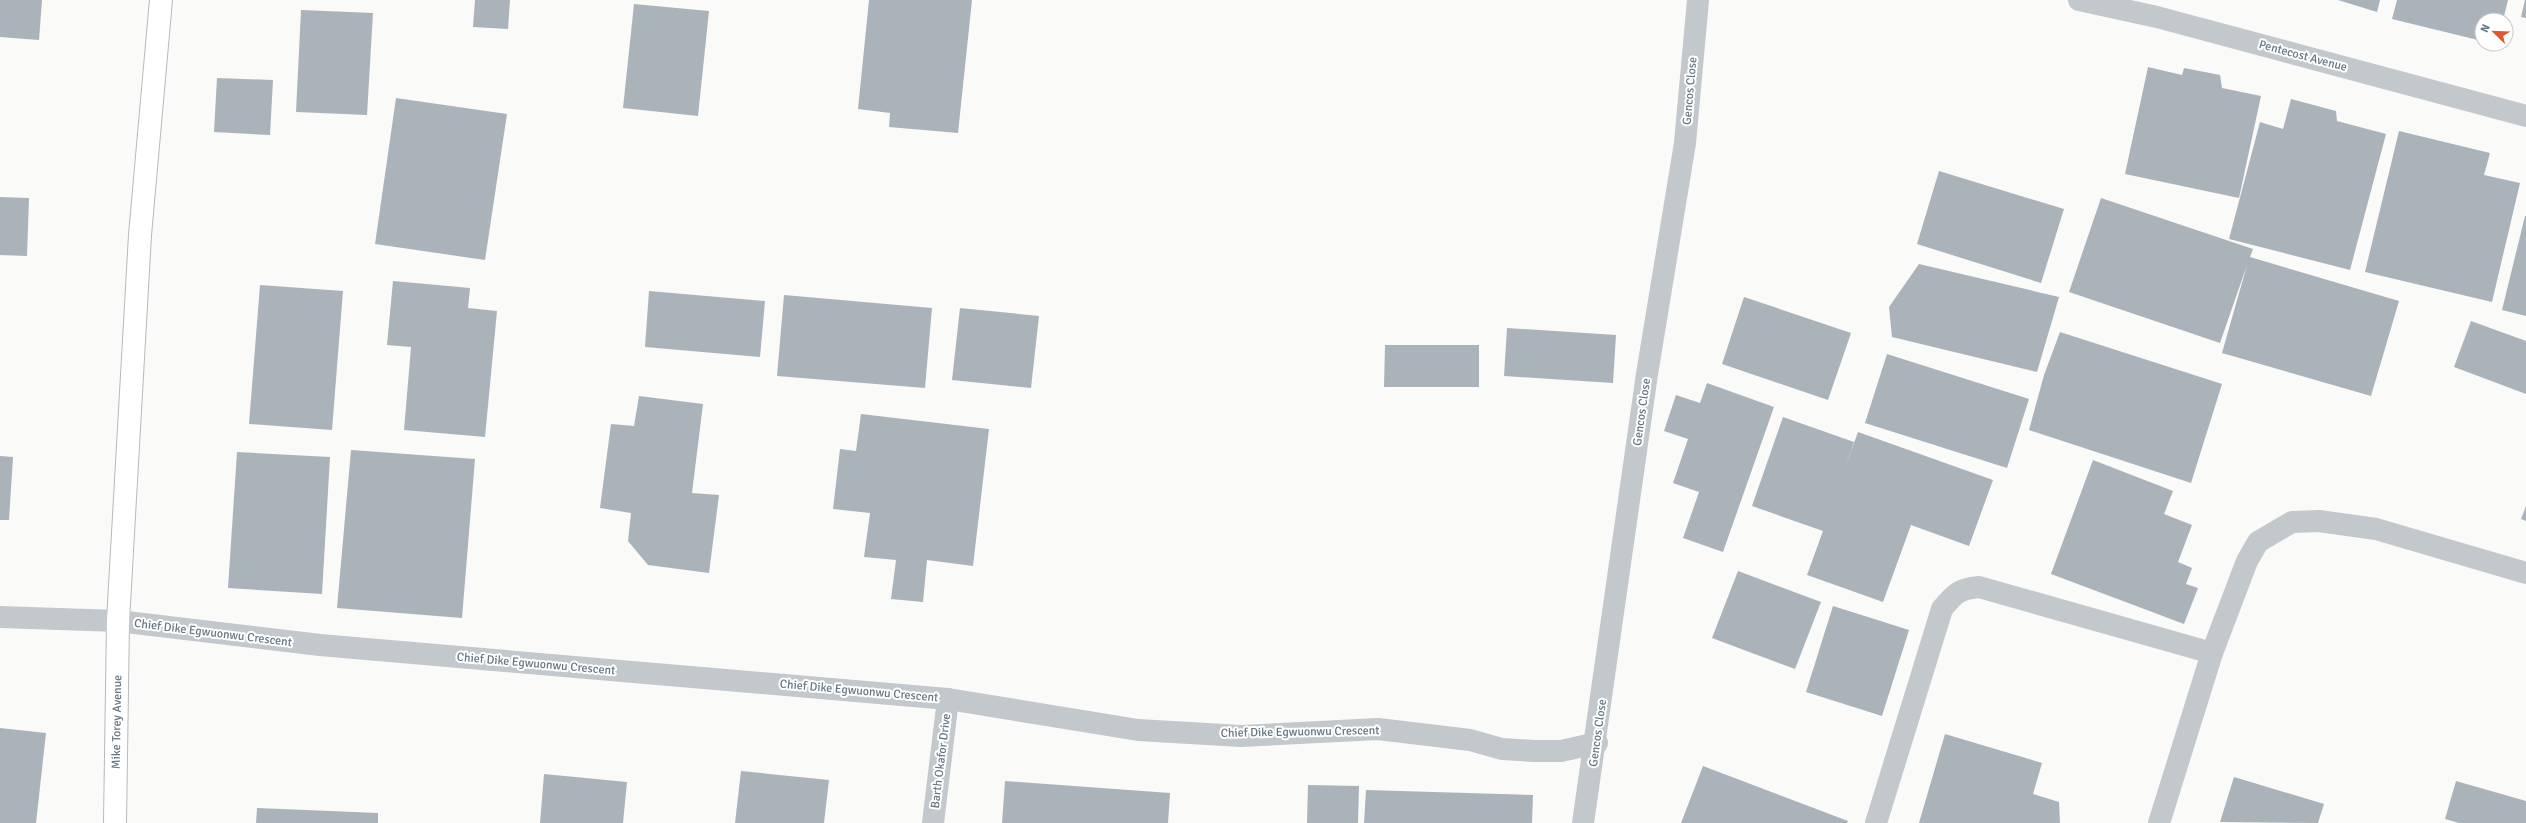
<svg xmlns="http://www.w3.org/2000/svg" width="2526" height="823" font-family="Signika,sans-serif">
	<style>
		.building { fill: #aab3b9 }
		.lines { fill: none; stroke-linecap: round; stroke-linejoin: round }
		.major-casing { stroke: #b5babe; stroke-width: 24 }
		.minor { stroke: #c3c8cc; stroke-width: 22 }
		.major { stroke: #fff; stroke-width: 22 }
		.labels { text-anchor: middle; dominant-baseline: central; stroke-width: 4; stroke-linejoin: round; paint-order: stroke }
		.street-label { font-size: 12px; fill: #657683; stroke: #fff }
	</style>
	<rect width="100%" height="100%" fill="#fafaf8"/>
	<g class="building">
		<path d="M0,0H42L39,40L0,37Z"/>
		<path d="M475,0H510L508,29L473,27Z"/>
		<path d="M869,0H972L958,133L889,127L890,113L858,109Z"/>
		<path d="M2338,0H2380L2377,12Z"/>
		<path d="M2397,0H2508L2503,20H2482V41L2392,19Z"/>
		<path d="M2525,0H2526V18L2521,17Z"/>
		<path d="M634,4L709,11L698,116L623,108Z"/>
		<path d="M301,10L373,13L367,115L296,112Z"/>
		<path d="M2148,67L2182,75L2184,68L2220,75L2222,88L2261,96L2239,198L2125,174Z"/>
		<path d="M217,78L273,80L270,135L214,132Z"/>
		<path d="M396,98L507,114L485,260L375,244Z"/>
		<path d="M2291,99L2336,111L2337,121L2386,134L2350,270L2229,239L2260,122L2283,129Z"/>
		<path d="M2399,131L2490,153L2484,175L2520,183L2492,302L2365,272Z"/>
		<path d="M1939,171L2064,209L2041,283L1917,244Z"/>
		<path d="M0,197L29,198L27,256L0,255Z"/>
		<path d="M2101,198L2253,249L2250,257L2399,301L2371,396L2222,353L2247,265L2220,343L2069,292Z"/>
		<path d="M2525,216H2526V316L2502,310Z"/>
		<path d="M1919,264L2059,297L2037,372L1892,337L1889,307Z"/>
		<path d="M393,281L470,288L468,308L497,311L485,437L404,430L411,347L387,345Z"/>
		<path d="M260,285L343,291L332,430L249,424Z"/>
		<path d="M649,291L765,301L760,357L645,347Z"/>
		<path d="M784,295L932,308L925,388L777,376Z"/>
		<path d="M1744,297L1851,333L1828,400L1722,364Z"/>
		<path d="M960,308L1039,316L1031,388L952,380Z"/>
		<path d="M2471,321L2526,341V394L2454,367Z"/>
		<path d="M1507,328L1616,335L1613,383L1504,376Z"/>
		<path d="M2060,332L2222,384L2191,483L2029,430L2044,375Z"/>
		<path d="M1385,345H1479V387H1384Z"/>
		<path d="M1887,354L2029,399L2007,468L1865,423Z"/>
		<path d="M1707,383L1774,407L1723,552L1683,538L1699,492L1673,483L1688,439L1664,431L1676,395L1700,403Z"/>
		<path d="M639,396L703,404L692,493L719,495L709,573L648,565L628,541L631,513L600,508L611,424L634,426Z"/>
		<path d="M861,414L989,429L973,566L927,560L923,602L891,599L896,560L864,557L870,513L833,509L840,449L856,451Z"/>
		<path d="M1783,417L1854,442L1844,470L1858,432L1993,480L1969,546L1911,525L1883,602L1807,575L1823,531L1752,506Z"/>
		<path d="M351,450L475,459L462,618L337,608Z"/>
		<path d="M237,452L330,457L322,594L228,588Z"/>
		<path d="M0,456L13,457L9,520H0Z"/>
		<path d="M2093,460L2173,491L2164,514L2192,525L2178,562L2192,568L2186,584L2198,588L2184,624L2051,574Z"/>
		<path d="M2526,506V521L2521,519Z"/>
		<path d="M1738,571L1821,602L1795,669L1712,638Z"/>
		<path d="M1833,606L1909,630L1882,716L1806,692Z"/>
		<path d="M0,728L46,733L36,823H0Z"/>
		<path d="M1945,734L2042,763L2033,794L2059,802L2060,823H1919Z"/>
		<path d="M1703,766L1848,821L1847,823H1681Z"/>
		<path d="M741,771L829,780L824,823H735Z"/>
		<path d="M544,774L627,782L623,823H540Z"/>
		<path d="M2234,777L2324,804L2318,823L2220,822Z"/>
		<path d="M1005,781L1170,793L1168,823H1002Z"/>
		<path d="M2456,781L2526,801V823H2459L2445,819Z"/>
		<path d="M1308,785L1359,786L1358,823H1307Z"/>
		<path d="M1366,790L1533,795L1532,823H1364Z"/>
		<path d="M257,808L378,813V823H256Z"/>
	</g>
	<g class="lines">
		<g class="major-casing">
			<path id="major" d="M115,823L118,621L140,235L161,0"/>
		</g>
		<g class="minor">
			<path d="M2079,0L2157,17L2526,116"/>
			<path d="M0,617L118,621L320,645L948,699L1138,730L1241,736L1378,729L1470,740L1502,749L1534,751H1561L1597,743"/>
			<path d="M933,823L948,699"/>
			<path d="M1583,823L1647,374L1685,143L1698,0"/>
			<path d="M1876,823L1942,609C1955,593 1959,589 1979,587L2212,653"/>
			<path d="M2159,823L2212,653L2247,561L2258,542L2292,522L2319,521L2376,529L2526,573"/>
		</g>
		<use href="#major" class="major"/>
	</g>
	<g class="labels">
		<g class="street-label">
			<text transform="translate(2303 56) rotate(15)">Pentecost Avenue</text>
			<text transform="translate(1690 91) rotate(-85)">Gencos Close</text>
			<text transform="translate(1642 412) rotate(-82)">Gencos Close</text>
			<text transform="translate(213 633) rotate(7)">Chief Dike Egwuonwu Crescent</text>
			<text transform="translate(536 664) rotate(5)">Chief Dike Egwuonwu Crescent</text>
			<text transform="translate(859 691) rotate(5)">Chief Dike Egwuonwu Crescent</text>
			<text transform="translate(117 722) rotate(-89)">Mike Torey Avenue</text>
			<text transform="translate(1300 732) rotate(-1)">Chief Dike Egwuonwu Crescent</text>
			<text transform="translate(1598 733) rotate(-82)">Gencos Close</text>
			<text transform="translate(941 761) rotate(-83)">Barth Okafor Drive</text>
		</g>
	</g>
	<g transform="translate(2494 32) rotate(293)"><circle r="19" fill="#ffffff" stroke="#c1c8cd"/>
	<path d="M0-3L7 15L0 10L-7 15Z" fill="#e4572e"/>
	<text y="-6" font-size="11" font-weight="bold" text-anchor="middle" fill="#657683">N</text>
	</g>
</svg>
